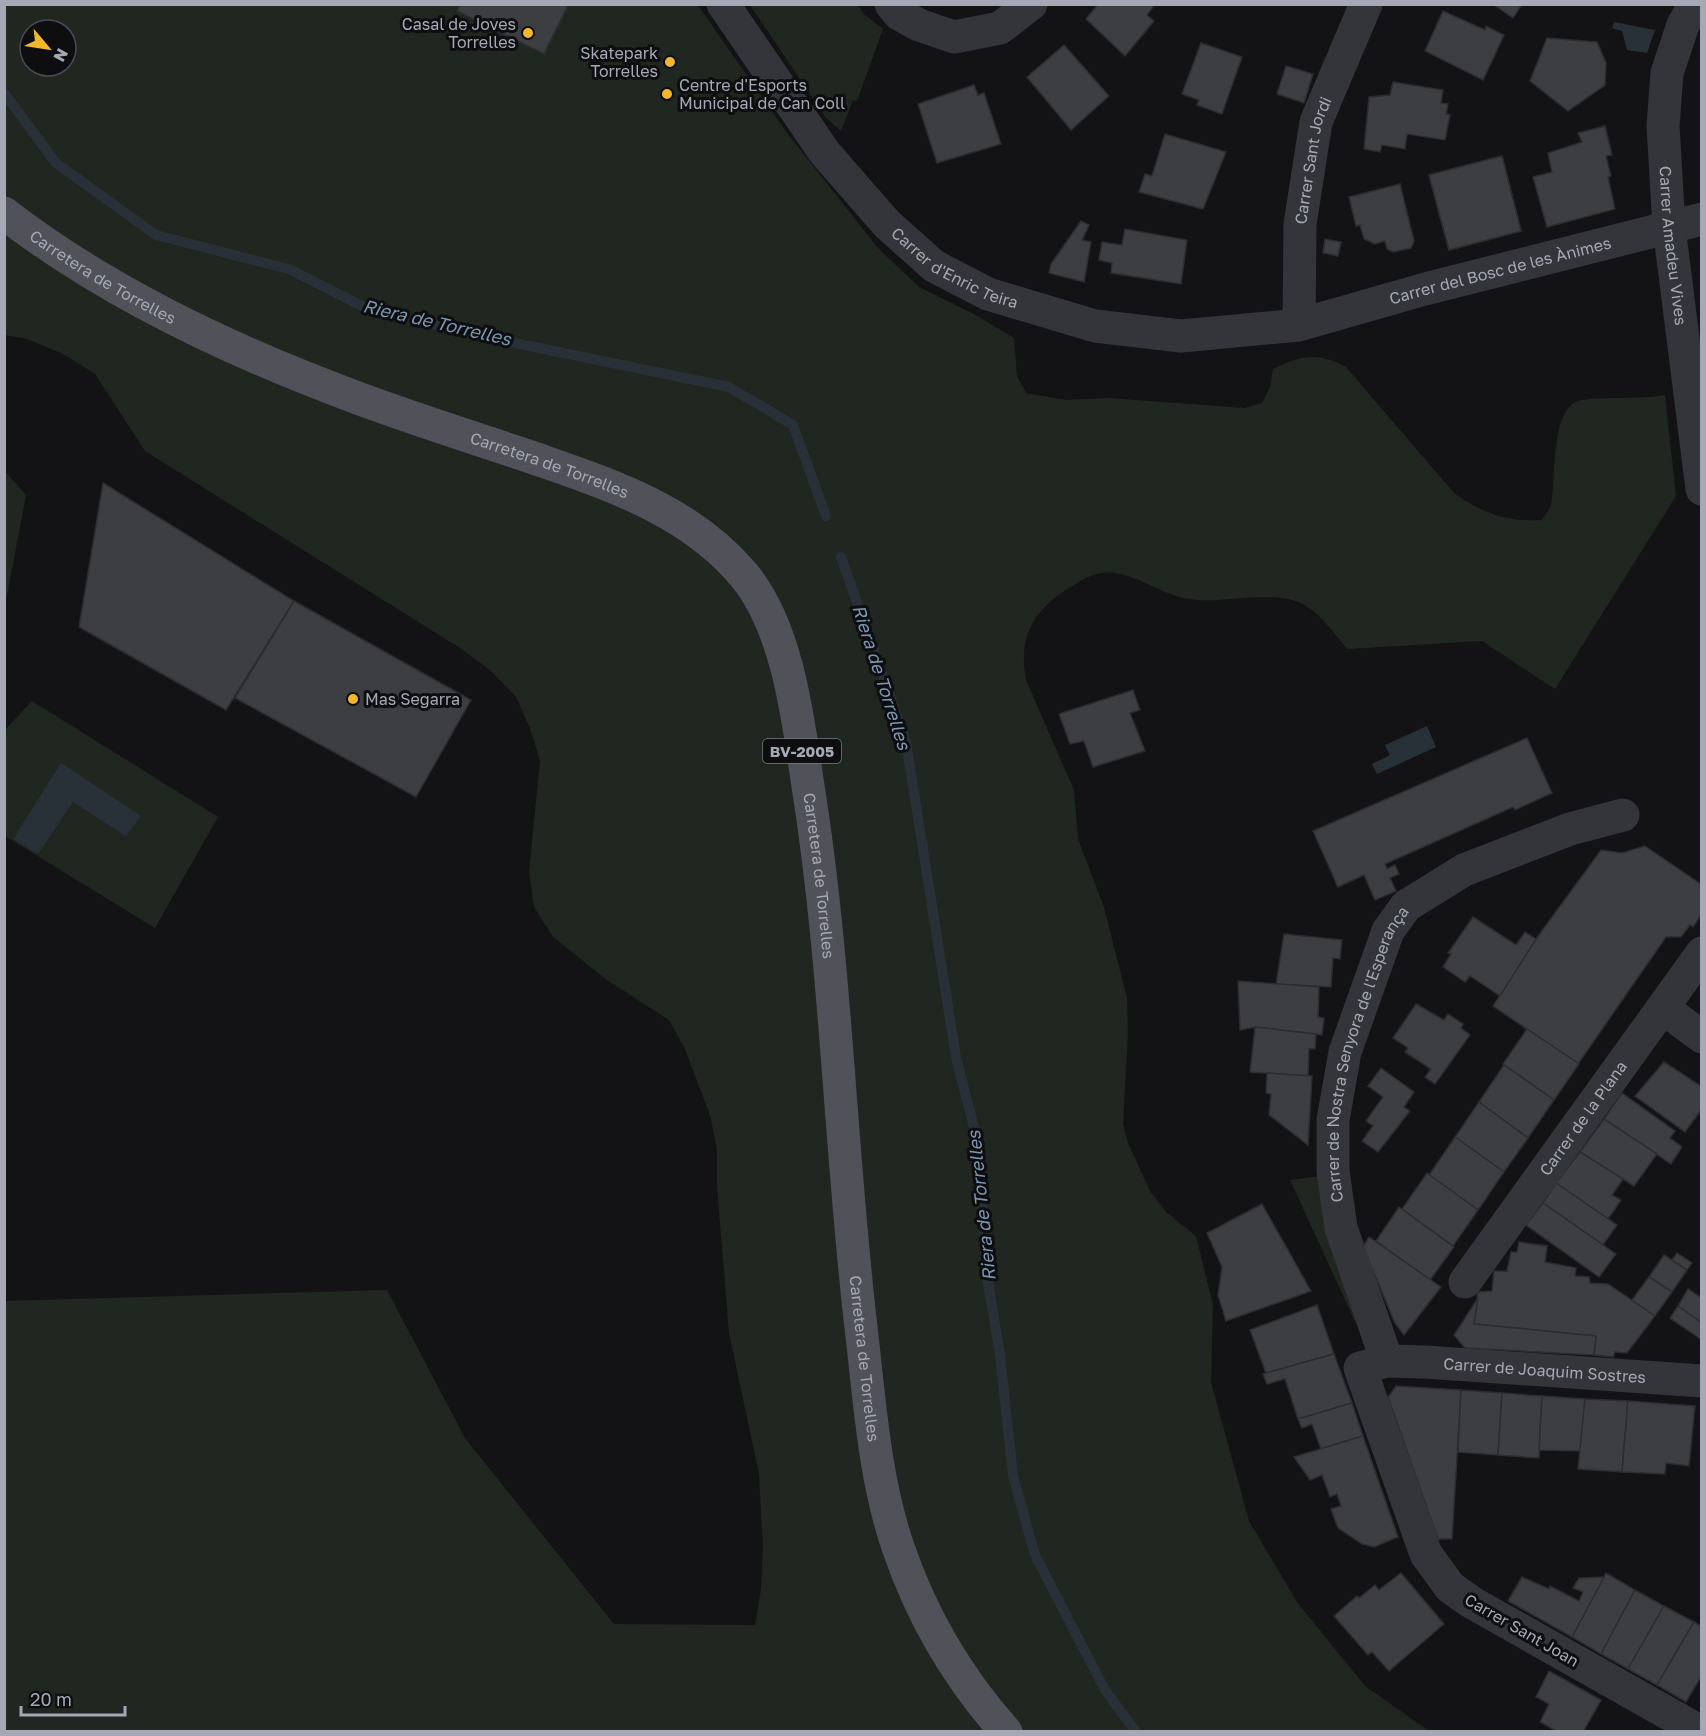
<svg xmlns="http://www.w3.org/2000/svg" width="1706" height="1736" font-family="'Golos Text',sans-serif">
	<style>
		.green { fill: #1f2720; fill-rule: evenodd }
		.water { fill: #293138 }
		.lines { fill: none; stroke-linecap: round; stroke-linejoin: round }
		.stream { stroke: #293138; stroke-width: 10 }
		.building { fill: #3d3e42; stroke: #2d2d31; stroke-width: 1.5; fill-rule: evenodd }
		.street { stroke: #34353a; stroke-width: 33 }
		.primary { stroke: #505159; stroke-width: 33 }
		.poi-dot { fill: #f3b72c; stroke: #0e0e10; stroke-width: 2 }
		.labels { text-anchor: middle; dominant-baseline: central; stroke-width: 6; stroke-linejoin: round; paint-order: stroke }
		.shield { fill: #0e0e10; stroke: #777a84; stroke-width: 1.5 }
		.shield-label { font-size: 15px; font-weight: bold; fill: #a4a9b5 }
		.poi-label { font-size: 16px; fill: #a4a9b5; stroke: #0e0e10; text-anchor: end }
		.street-label { font-size: 16px; fill: #a4a9b5; stroke: #0e0e10 }
		.water-label { font-size: 18px; font-style: italic; fill: #7a96b1; stroke: #0e0e10 }
	</style>
	<rect width="100%" height="100%" fill="#131315"/>
	<g class="green">
		<path d="M5,5H698L784,129L878,248L919,287L974,314L1014,338L1017,376L1026,393L1066,400L1108,398L1245,408L1262,403L1270,387L1273,369C1302,355 1318,352 1346,367L1455,494C1485,514 1507,522 1542,520C1545,515 1550,509 1551,504C1557,479 1549,405 1582,400C1609,396 1637,400 1665,395L1676,496L1555,689L1482,641L1347,649C1334,634 1323,616 1306,606C1275,587 1224,605 1189,599C1163,595 1141,577 1115,573C1101,571 1088,576 1077,583C1037,606 1017,633 1026,680L1074,790L1078,839L1104,907L1127,998L1128,1034L1123,1124L1128,1143L1150,1191L1166,1212L1196,1236L1213,1305L1211,1382L1249,1521L1297,1602L1365,1686L1429,1731H5L4,1301L387,1290L465,1438L614,1624L755,1625L761,1589L763,1547L759,1474L729,1333L717,1187V1149L710,1115L685,1049L669,1020L607,980L553,937L534,907L529,872L540,761L530,728L516,697L490,670L460,648L145,451L95,374L63,354L27,339L5,335ZM30,30H66V66H30Z"/>
		<path d="M750,5H858L864,14L883,29L857,101L853,100L841,131L826,118Z"/>
		<path d="M4,470L26,495L5,606H4Z"/>
		<path d="M32,701L218,817L155,928L5,836L4,731Z"/>
		<path d="M1321,1176L1357,1326L1290,1180Z"/>
	</g>
	<g class="water">
		<path d="M1614,22L1655,30L1647,53L1627,50L1622,31L1612,28Z"/>
		<path d="M1427,726L1436,747L1377,774L1372,764L1390,755L1385,745Z"/>
		<path d="M61,763L141,816L126,836L73,802L38,854L13,839Z"/>
	</g>
	<g class="lines">
		<g class="stream">
			<path d="M4,93L56,163L156,235L289,269L368,309L495,339L729,387L793,425L826,516"/>
			<path d="M841,557L906,742L956,1057L979,1147L986,1270L1000,1355L1013,1476L1035,1555L1105,1690L1136,1732"/>
		</g>
	</g>
	<g class="building">
		<path d="M460,4H569L544,54L457,11Z"/>
		<path d="M1098,4H1155L1147,15L1154,21L1125,56L1086,19Z"/>
		<path d="M1493,4H1522L1513,18Z"/>
		<path d="M1443,11L1485,30L1486,26L1504,35L1483,80L1425,51Z"/>
		<path d="M1547,38L1597,42L1606,63L1605,85L1568,111L1530,81Z"/>
		<path d="M1201,43L1242,57L1222,114L1197,105L1199,100L1182,94Z"/>
		<path d="M1064,45L1109,96L1071,130L1027,77Z"/>
		<path d="M1286,66L1313,74L1304,103L1277,94Z"/>
		<path d="M1393,82L1443,90L1441,103L1448,104L1446,114L1450,115L1445,140L1407,134L1405,149L1382,145L1380,152L1364,149L1369,97L1390,95Z"/>
		<path d="M974,85L978,95L984,93L1001,144L937,163L918,104Z"/>
		<path d="M1605,126L1612,155L1606,156L1611,176L1608,177L1615,209L1547,227L1533,177L1552,172L1548,153L1582,142L1578,133Z"/>
		<path d="M1165,134L1226,152L1203,209L1139,192L1145,174L1152,176Z"/>
		<path d="M1502,156L1521,231L1449,250L1429,175ZM1487,188L1494,215L1464,223L1457,196Z"/>
		<path d="M1502,156L1521,231L1449,250L1429,175Z"/>
		<path d="M1400,184L1414,241L1411,248L1393,252L1387,249L1385,241L1375,244L1364,239L1360,225L1356,226L1349,197Z"/>
		<path d="M1081,221L1089,225L1082,240L1091,242L1084,282L1049,273L1051,264Z"/>
		<path d="M1125,229L1187,240L1181,284L1111,273L1112,263L1099,260L1102,242L1122,245Z"/>
		<path d="M1325,239L1341,242L1338,256L1323,253Z"/>
		<path d="M103,483L294,601L226,710L79,627Z"/>
		<path d="M294,601L471,700L416,797L235,698Z"/>
		<path d="M1133,690L1140,710L1130,713L1145,751L1093,767L1084,741L1070,744L1059,714Z"/>
		<path d="M1527,738L1552,793L1515,810L1513,807L1385,864L1387,869L1395,865L1399,874L1390,878L1396,891L1375,900L1364,875L1338,887L1313,831Z"/>
		<path d="M1645,846L1702,885V914L1693,927L1690,925L1681,937H1666L1578,1064L1493,1006L1536,939L1601,850L1622,853Z"/>
		<path d="M1473,917L1516,945L1525,932L1536,939L1500,996L1470,976L1465,982L1443,967L1451,954L1448,953Z"/>
		<path d="M1284,934L1342,940L1340,959L1333,958L1331,987L1276,984Z"/>
		<path d="M1238,981L1319,987L1318,1017L1324,1018L1322,1035L1255,1027L1240,1030Z"/>
		<path d="M1416,1004L1444,1020L1448,1014L1463,1024L1461,1028L1470,1035L1435,1084L1425,1077L1431,1069L1405,1052L1408,1048L1393,1038Z"/>
		<path d="M1255,1027L1316,1034L1315,1049H1309L1308,1076L1250,1072Z"/>
		<path d="M1527,1029L1579,1064L1554,1100L1503,1064Z"/>
		<path d="M1664,1062L1702,1087V1109L1685,1132L1635,1096Z"/>
		<path d="M1504,1065L1554,1100L1528,1138L1479,1102Z"/>
		<path d="M1381,1068L1414,1092L1404,1107L1410,1111L1378,1152L1362,1141L1373,1126L1366,1121L1383,1097L1368,1086Z"/>
		<path d="M1267,1073L1312,1076L1308,1145L1269,1115L1271,1094L1266,1093Z"/>
		<path d="M1622,1093L1675,1131L1670,1138L1682,1147L1671,1164L1604,1119Z"/>
		<path d="M1479,1102L1528,1138L1504,1172L1455,1137Z"/>
		<path d="M1604,1119L1657,1154L1634,1186L1580,1152Z"/>
		<path d="M1455,1137L1504,1172L1478,1210L1429,1175Z"/>
		<path d="M1580,1152L1623,1179L1612,1195L1621,1200L1608,1219L1556,1183Z"/>
		<path d="M1427,1173L1478,1210L1453,1246L1402,1209Z"/>
		<path d="M1556,1183L1617,1225L1603,1245L1543,1203Z"/>
		<path d="M1543,1203L1616,1254L1599,1277L1526,1225Z"/>
		<path d="M1262,1204L1311,1291L1226,1321L1218,1295L1222,1267L1207,1233Z"/>
		<path d="M1399,1207L1454,1247L1430,1280L1376,1241Z"/>
		<path d="M1369,1237L1441,1287L1404,1335L1395,1323L1363,1247Z"/>
		<path d="M1519,1242L1547,1246L1545,1262L1576,1268L1575,1276L1589,1277L1590,1283L1608,1284L1655,1316L1627,1353L1615,1352L1613,1357L1594,1355L1596,1336L1474,1324L1478,1292L1492,1291L1494,1271H1507L1511,1252H1517Z"/>
		<path d="M1677,1253L1692,1263L1687,1270L1672,1260Z"/>
		<path d="M1664,1255L1687,1270L1672,1292L1649,1277Z"/>
		<path d="M1649,1277L1672,1292L1655,1316L1632,1300Z"/>
		<path d="M1688,1289L1702,1298V1323L1678,1306Z"/>
		<path d="M1478,1298L1474,1324L1596,1336L1594,1355L1465,1348L1454,1335Z"/>
		<path d="M1317,1305L1334,1354L1266,1373L1250,1330Z"/>
		<path d="M1678,1306L1702,1323V1340L1670,1318Z"/>
		<path d="M1334,1354L1352,1403L1298,1419L1285,1379L1267,1384L1263,1374Z"/>
		<path d="M1396,1386L1461,1390L1452,1539H1438L1388,1397Z"/>
		<path d="M1461,1390L1502,1393L1498,1455L1458,1452Z"/>
		<path d="M1502,1393L1542,1396L1539,1458L1498,1455Z"/>
		<path d="M1542,1396L1585,1399L1581,1451L1539,1450Z"/>
		<path d="M1585,1399L1628,1401L1622,1472L1578,1469Z"/>
		<path d="M1628,1401L1695,1406L1689,1466L1666,1463L1665,1474L1622,1472Z"/>
		<path d="M1352,1403L1363,1436L1321,1449L1312,1424L1302,1428L1298,1419Z"/>
		<path d="M1363,1436L1398,1537L1374,1547L1362,1544L1338,1528L1331,1509L1341,1506L1337,1494L1330,1497L1322,1475L1310,1480L1294,1457Z"/>
		<path d="M1401,1573L1444,1624L1389,1671L1372,1652L1368,1655L1334,1616L1357,1596L1359,1598L1375,1585L1379,1590Z"/>
		<path d="M1606,1573L1635,1590L1601,1654L1572,1637Z"/>
		<path d="M1522,1577L1549,1589L1550,1586L1579,1601L1583,1592L1573,1588L1579,1578L1604,1577L1572,1637L1508,1601Z"/>
		<path d="M1635,1590L1664,1606L1628,1669L1601,1654Z"/>
		<path d="M1664,1606L1694,1622L1657,1685L1628,1669Z"/>
		<path d="M1694,1622L1702,1627V1675L1686,1702L1657,1685Z"/>
		<path d="M1549,1671L1601,1700L1583,1732H1558L1540,1722L1549,1704L1536,1697Z"/>
	</g>
	<g class="lines">
		<g class="street">
			<path id="s1" d="M723,4L825,153L887,224L934,266L988,294L1095,326L1181,336L1299,325L1425,289L1702,219"/>
			<path d="M891,4L899,14L919,25L954,37L1000,28L1031,4"/>
			<path id="s2" d="M1695,4L1683,25L1667,73L1663,126L1669,227L1702,489"/>
			<path id="s3" d="M1299,325L1300,224L1316,122L1366,4"/>
			<path d="M1663,1008L1702,1037"/>
			<path id="s4" d="M1465,1282L1702,953"/>
			<path id="s5" d="M1387,1361L1341,1228L1333,1171V1120L1345,1052L1388,931L1406,906L1464,870L1570,829L1623,815"/>
			<path id="s6" d="M1701,1732L1471,1602L1450,1587L1426,1554L1360,1368L1387,1361L1425,1362L1702,1381"/>
		</g>
		<path class="primary" id="s7" d="M4,213C106,292 227,349 347,394C407,417 469,436 531,457C608,484 688,509 743,574C788,627 798,719 808,786C837,969 840,1153 862,1336C870,1406 875,1480 898,1547C921,1615 958,1678 1006,1732"/>
	</g>
	<g class="poi-dot">
		<circle cx="528" cy="33" r="6"/>
		<circle cx="670" cy="62" r="6"/>
		<circle cx="667" cy="94" r="6"/>
		<circle cx="353" cy="699" r="6"/>
	</g>
	<g class="labels">
		<rect class="shield" x="763" y="739" width="78" height="24" rx="4.5"/>
		<g class="shield-label">
			<text x="802" y="751">BV-2005</text>
		</g>
		<g class="poi-label">
			<text x="516" y="24">Casal de Joves<tspan x="516" dy="18">Torrelles</tspan></text>
			<text x="658" y="53">Skatepark<tspan x="658" dy="18">Torrelles</tspan></text>
			<text x="679" y="85" text-anchor="start">Centre d'Esports<tspan x="679" dy="18">Municipal de Can Coll</tspan></text>
			<text x="365" y="699" text-anchor="start">Mas Segarra</text>
		</g>
		<g class="street-label">
			<text stroke="none"><textPath href="#s3" startOffset="166">Carrer Sant Jordi</textPath></text>
			<text stroke="none"><textPath href="#s2" startOffset="248">Carrer Amadeu Vives</textPath></text>
			<text stroke="none"><textPath href="#s1" startOffset="357">Carrer d'Enric Teira</textPath></text>
			<text stroke="none"><textPath href="#s1" startOffset="924">Carrer del Bosc de les Ànimes</textPath></text>
			<text stroke="none"><textPath href="#s7" startOffset="118">Carretera de Torrelles</textPath></text>
			<text stroke="none"><textPath href="#s7" startOffset="604">Carretera de Torrelles</textPath></text>
			<text stroke="none"><textPath href="#s7" startOffset="1144">Carretera de Torrelles</textPath></text>
			<text stroke="none"><textPath href="#s5" startOffset="321">Carrer de Nostra Senyora de l'Esperança</textPath></text>
			<text stroke="none"><textPath href="#s4" startOffset="202">Carrer de la Plana</textPath></text>
			<text stroke="none"><textPath href="#s7" startOffset="1629">Carretera de Torrelles</textPath></text>
			<text stroke="none"><textPath href="#s6" startOffset="714">Carrer de Joaquim Sostres</textPath></text>
			<text transform="translate(1522 1630) rotate(30)">Carrer Sant Joan</text>
		</g>
		<g class="water-label">
			<text transform="translate(437 322) rotate(13)">Riera de Torrelles</text>
			<text transform="translate(882 677) rotate(72)">Riera de Torrelles</text>
			<text transform="translate(981 1206) rotate(-96)">Riera de Torrelles</text>
		</g>
	</g>
	<rect width="1706" height="1736" fill="none" stroke="#a4a9b5" stroke-width="12"/>
	<g transform="translate(48 48) rotate(119)"><circle r="28" fill="#0e0e10" stroke="#4a4c52" stroke-width="1.5"/>
	<path d="M0-4.5L10 22L0 15L-10 22Z" fill="#f3b72c"/>
	<text y="-9" font-size="16" font-weight="bold" text-anchor="middle" fill="#a4a9b5">N</text>
	</g>
	<path d="M21 1706v9h104v-9" fill="none" stroke="#a4a9b5" stroke-width="3"/>
	<text x="30" y="1706" font-size="18" fill="#a4a9b5" stroke="#0e0e10" stroke-width="4.5" paint-order="stroke">20 m</text>
</svg>
